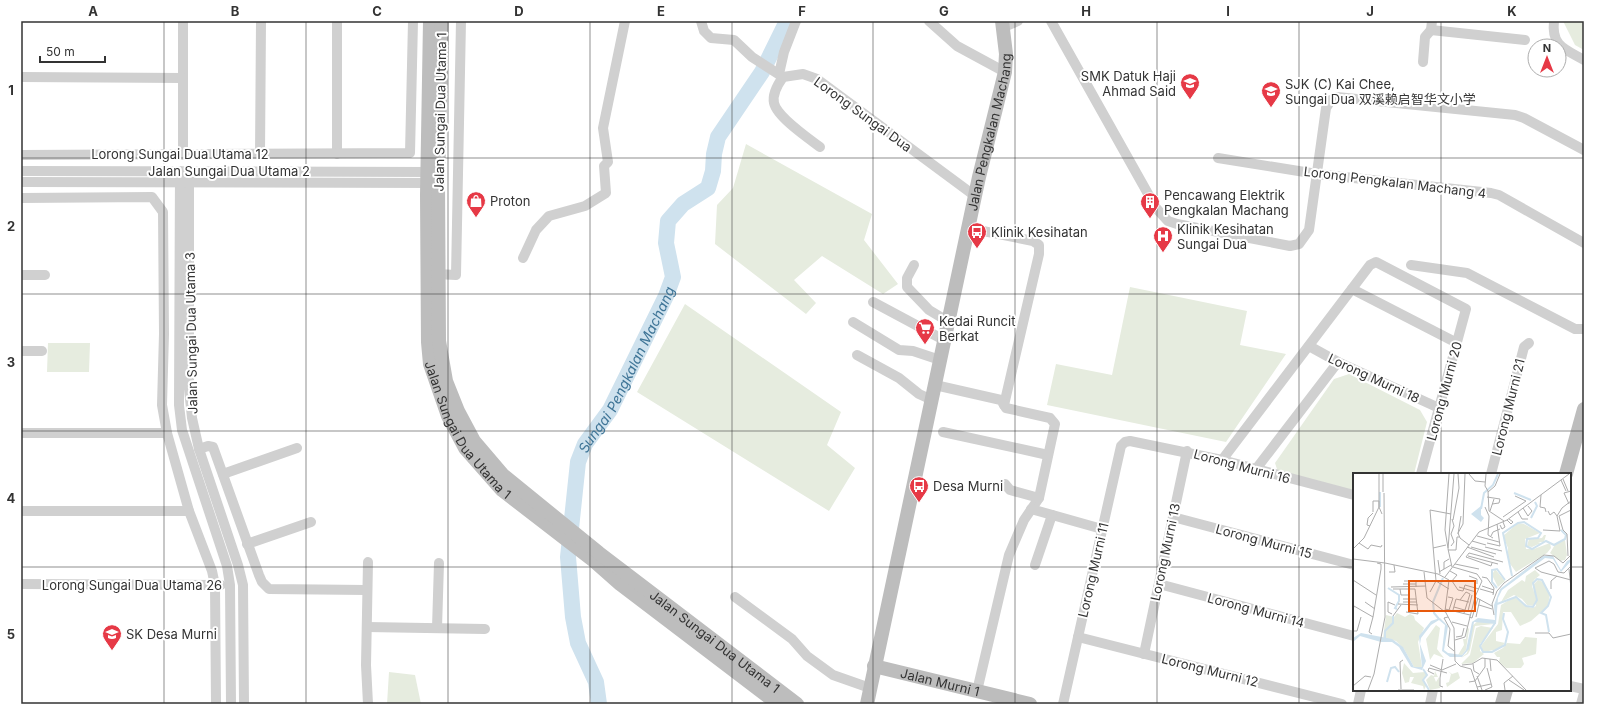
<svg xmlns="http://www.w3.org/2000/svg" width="1605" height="725" font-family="Inter,'Noto Sans SC',sans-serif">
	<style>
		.green { fill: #e6ecdf }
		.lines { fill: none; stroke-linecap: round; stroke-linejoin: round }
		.river { stroke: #cfe2ee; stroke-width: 16 }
		.street { stroke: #d0d0d0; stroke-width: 10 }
		.secondary { stroke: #bdbdbd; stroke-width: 14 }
		.grid { fill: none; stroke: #333; stroke-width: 1; stroke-opacity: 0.55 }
		.labels { text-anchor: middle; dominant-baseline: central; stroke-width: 4; stroke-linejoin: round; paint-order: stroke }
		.poi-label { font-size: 13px; fill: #333; stroke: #fff; text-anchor: start }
		.street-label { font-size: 13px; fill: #333; stroke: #fff }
		.water-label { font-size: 14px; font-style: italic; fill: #3f7597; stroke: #fff }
		.inset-river { fill: none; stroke: #cfe2ee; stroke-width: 2 }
		.inset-road { fill: none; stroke: #adadad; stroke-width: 1 }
		.view { fill: #e8590c; fill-opacity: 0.15; stroke: #e8590c; stroke-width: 2 }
		.inset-edge { fill: none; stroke: #333; stroke-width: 2 }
		.neatline { fill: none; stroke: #333; stroke-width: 1.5 }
		.grid-label { font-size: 13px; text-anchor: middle; font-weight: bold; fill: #333 }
	</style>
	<rect width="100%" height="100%" fill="#fff"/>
	<g class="green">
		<path d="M1563,21H1584V50L1575,45Z"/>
		<path d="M746,144L872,214L864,240L898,284L883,294L822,256L794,280L816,303L806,314L715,244L717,205L733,188Z"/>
		<path d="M1130,287L1247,311L1240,345L1286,354L1226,442L1047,405L1056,364L1112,375Z"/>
		<path d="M685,304L841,412L827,445L855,468L829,511L637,392Z"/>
		<path d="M48,343H90L89,372H47Z"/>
		<path d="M1349,374L1420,410L1427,422L1414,474H1354V493L1278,472L1275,463L1334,379Z"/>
		<path d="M389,672L415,675L421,704H387Z"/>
	</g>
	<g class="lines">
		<path class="river" id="s1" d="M599,704L596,682L578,643L573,617L568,557L578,462L585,444L610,410L666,296L673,277L666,243L668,221L683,204L708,188L713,171L714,154L718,137L762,72L787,21"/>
		<g class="street">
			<path d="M183,21V155"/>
			<path d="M701,21L704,31L711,38L734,40L752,57L783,77"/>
			<path d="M929,21L957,46L1005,72"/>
			<path d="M1051,21L1156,208L1168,221L1177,224L1290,246L1299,244L1309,230L1326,108L1331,100L1337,97L1515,115L1524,118L1584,150"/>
			<path d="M1554,21C1551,46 1565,49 1584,60"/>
			<path d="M1004,27L1018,21"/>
			<path d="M1431,30L1525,40"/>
			<path d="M1423,62L1425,37L1431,30L1432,21"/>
			<path d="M779,74L784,52L796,21"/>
			<path d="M21,77L183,78"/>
			<path d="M820,147C808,138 777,117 774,103C772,94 778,84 783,77L803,74L817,79L975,196"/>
			<path d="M260,154L261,21"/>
			<path d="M337,154V21"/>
			<path d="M21,155L410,153L413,21"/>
			<path d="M1218,158L1317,174L1491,193L1499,195L1584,243"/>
			<path d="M21,171L433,172"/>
			<path d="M180,171L179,405L182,430L227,566L230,585L231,704"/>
			<path d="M189,171V389L192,418L199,449L238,565L243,585L244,704"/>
			<path d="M21,182L433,183"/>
			<path d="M21,198L152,197L163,212L164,334L162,405L167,433L189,511L212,571L215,585L216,704"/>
			<path d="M968,228L1033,241L1039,245V254L1004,405"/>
			<path d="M523,258L536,230L549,216L585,206L606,193L604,166L608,162L603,128L625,21"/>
			<path d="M914,265L907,278V287L929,310L949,322"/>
			<path d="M1411,265L1467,273L1575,329H1584"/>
			<path d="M437,274L456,275L461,21"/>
			<path d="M21,275H45"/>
			<path d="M1352,289L1457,343"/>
			<path d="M873,302L944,340"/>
			<path d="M853,322L899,350L913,351L940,360"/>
			<path d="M1309,346L1338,362L1439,408"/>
			<path d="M21,351H42"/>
			<path d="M857,355L899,378L919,394L932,400"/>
			<path d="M935,385L1001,400L1006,408L1050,418L1055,424L1039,498L1024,520L1009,555L977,691"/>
			<path d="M943,432L1048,455"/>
			<path d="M21,433H167"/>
			<path d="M199,449L208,446L213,447L259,575L262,582L269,589L367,590"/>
			<path d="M1222,460L1370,265L1376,262L1466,309L1421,474"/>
			<path d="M1256,469L1338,362"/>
			<path d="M223,474L297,448"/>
			<path d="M1491,474L1524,347L1529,343"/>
			<path d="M1005,484L1010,490L1039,498"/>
			<path d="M1031,509L1102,529"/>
			<path d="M21,511H189"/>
			<path d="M1173,517L1354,565"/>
			<path d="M247,544L311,522"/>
			<path d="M1035,565L1052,515"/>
			<path d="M21,584L221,585"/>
			<path d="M1159,584L1354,636"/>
			<path d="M735,597L792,639L807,656L833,675L870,688"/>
			<path d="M367,627L485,629"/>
			<path d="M437,628L439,563"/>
			<path d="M1078,637L1342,704"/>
			<path d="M1144,654L1187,451"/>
			<path d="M1570,686L1584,689"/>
			<path d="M368,704L366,665L368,562"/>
			<path d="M1063,704L1121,446L1125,442L1130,441L1222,460L1354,495"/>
			<path d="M1358,704L1361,690"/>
			<path d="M1430,704L1433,690"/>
			<path d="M1581,704L1584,693"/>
		</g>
		<g class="secondary">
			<path id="s2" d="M430,21L427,195L428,342L430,364L448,416L465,448L502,490L594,561L620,584L778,704"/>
			<path id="s3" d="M442,21L438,183L439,341L446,381L458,411L474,441L503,475L599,553L797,704"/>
			<path d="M1566,474L1584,409"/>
			<path id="s4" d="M874,666L1030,704"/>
			<path id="s5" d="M867,704L979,177L1005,72L1006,54L1002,21"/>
			<path d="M1502,704L1506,690"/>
		</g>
	</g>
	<path class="grid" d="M164,21V704M306,21V704M448,21V704M590,21V704M732,21V704M873,21V704M1015,21V704M1157,21V704M1299,21V704M1441,21V474M21,158H1584M21,294H1584M21,431H1584M21,567H1354M1570,567H1584M1441,690V704"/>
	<defs>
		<g id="school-pin" transform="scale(1)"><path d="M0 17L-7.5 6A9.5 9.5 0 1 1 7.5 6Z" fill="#e63946" stroke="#fff"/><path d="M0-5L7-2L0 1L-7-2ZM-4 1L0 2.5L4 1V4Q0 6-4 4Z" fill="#fff"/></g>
		<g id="shop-pin" transform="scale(1)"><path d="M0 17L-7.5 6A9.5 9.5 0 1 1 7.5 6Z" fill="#e63946" stroke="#fff"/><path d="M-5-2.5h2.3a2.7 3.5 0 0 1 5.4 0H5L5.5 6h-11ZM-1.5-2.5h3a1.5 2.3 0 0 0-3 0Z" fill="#fff"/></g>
		<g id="building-pin" transform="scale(1)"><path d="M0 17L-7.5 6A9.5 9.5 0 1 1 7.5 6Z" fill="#e63946" stroke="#fff"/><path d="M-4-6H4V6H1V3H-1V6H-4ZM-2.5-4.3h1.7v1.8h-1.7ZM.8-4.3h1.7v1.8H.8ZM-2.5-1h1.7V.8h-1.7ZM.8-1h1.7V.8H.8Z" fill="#fff"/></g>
		<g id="bus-pin" transform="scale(1)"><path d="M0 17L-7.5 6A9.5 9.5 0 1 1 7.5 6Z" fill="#e63946" stroke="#fff"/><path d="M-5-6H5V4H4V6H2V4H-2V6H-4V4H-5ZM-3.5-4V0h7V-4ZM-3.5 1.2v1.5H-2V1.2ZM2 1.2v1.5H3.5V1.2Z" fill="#fff"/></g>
		<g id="hospital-pin" transform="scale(1)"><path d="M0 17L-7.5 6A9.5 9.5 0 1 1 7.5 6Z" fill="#e63946" stroke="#fff"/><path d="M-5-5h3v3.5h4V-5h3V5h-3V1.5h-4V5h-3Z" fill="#fff"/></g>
		<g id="supermarket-pin" transform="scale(1)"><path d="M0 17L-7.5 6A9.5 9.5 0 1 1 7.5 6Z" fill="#e63946" stroke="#fff"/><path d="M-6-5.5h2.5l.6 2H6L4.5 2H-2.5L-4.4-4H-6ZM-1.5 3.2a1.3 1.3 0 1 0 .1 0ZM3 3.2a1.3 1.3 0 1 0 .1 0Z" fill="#fff"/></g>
	</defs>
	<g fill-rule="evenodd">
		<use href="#school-pin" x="1190" y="83"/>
		<use href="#school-pin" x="1271" y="91"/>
		<use href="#shop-pin" x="476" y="201"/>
		<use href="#building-pin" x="1150" y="202"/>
		<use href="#bus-pin" x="977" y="232"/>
		<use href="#hospital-pin" x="1163" y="236"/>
		<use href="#supermarket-pin" x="925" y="328"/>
		<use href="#bus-pin" x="919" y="486"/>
		<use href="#school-pin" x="112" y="634"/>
	</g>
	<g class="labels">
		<g class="poi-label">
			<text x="1176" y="76" text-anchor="end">SMK Datuk Haji<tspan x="1176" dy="15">Ahmad Said</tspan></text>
			<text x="1285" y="84">SJK (C) Kai Chee,<tspan x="1285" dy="15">Sungai Dua 双溪赖启智华文小学</tspan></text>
			<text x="1164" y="195">Pencawang Elektrik<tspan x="1164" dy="15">Pengkalan Machang</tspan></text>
			<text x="490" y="201">Proton</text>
			<text x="1177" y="229">Klinik Kesihatan<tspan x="1177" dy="15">Sungai Dua</tspan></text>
			<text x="991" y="232">Klinik Kesihatan</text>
			<text x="939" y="321">Kedai Runcit<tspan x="939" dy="15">Berkat</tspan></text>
			<text x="933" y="486">Desa Murni</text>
			<text x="126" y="634">SK Desa Murni</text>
		</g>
		<g class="street-label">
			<text transform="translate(440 112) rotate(-89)">Jalan Sungai Dua Utama 1</text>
			<text transform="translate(863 114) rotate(36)">Lorong Sungai Dua</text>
			<text stroke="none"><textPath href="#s5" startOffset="585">Jalan Pengkalan Machang</textPath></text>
			<text x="180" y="154">Lorong Sungai Dua Utama 12</text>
			<text x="229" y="171">Jalan Sungai Dua Utama 2</text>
			<text transform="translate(1395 182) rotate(7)">Lorong Pengkalan Machang 4</text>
			<text transform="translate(191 333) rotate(-91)">Jalan Sungai Dua Utama 3</text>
			<text transform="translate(1374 378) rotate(25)">Lorong Murni 18</text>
			<text transform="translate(1444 391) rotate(-75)">Lorong Murni 20</text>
			<text transform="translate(1508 407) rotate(-76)">Lorong Murni 21</text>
			<text stroke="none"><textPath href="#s2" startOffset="420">Jalan Sungai Dua Utama 1</textPath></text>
			<text transform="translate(1242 466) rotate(15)">Lorong Murni 16</text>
			<text transform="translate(1264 541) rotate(15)">Lorong Murni 15</text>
			<text transform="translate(1165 552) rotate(-78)">Lorong Murni 13</text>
			<text transform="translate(1093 570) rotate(-77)">Lorong Murni 11</text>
			<text x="132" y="585">Lorong Sungai Dua Utama 26</text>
			<text transform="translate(1256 610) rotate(15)">Lorong Murni 14</text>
			<text stroke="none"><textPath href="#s3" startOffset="741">Jalan Sungai Dua Utama 1</textPath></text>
			<text transform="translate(1210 670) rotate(14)">Lorong Murni 12</text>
			<text stroke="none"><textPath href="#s4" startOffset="68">Jalan Murni 1</textPath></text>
		</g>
		<g class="water-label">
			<text stroke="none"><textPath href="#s1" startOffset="352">Sungai Pengkalan Machang</textPath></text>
		</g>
	</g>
	<g transform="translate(1353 473)">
		<rect width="218" height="218" fill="#fff"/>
		<path d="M165,50L171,51L187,60L172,66L173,76H181L197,70L198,75L194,80L163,99L155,88V75L150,63ZM191,62H193L191,69H185L188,70L179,74L174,73L176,66L189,65ZM212,67L214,82L212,87L207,88L197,80L203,70ZM142,96L152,108L145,114L139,102ZM182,97L187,102L181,107L179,113L183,125L181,133L174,132L169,126L161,122L148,129L155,117L169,107L172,109L173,103ZM185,107L190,109L197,120L195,133L178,148L167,153L158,139H150L149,157L143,159V168L152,170L146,176L130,179L128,173L145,151L148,132L161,124L175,134L180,135L183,133L180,112ZM44,140L52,144L57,141L61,143L62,147L71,155L65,169L69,194H61L51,176L43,168L30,165L33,142L41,144ZM125,148L141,151L122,153L117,177L115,181L108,185L114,180L119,153ZM83,152L87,155L84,176L91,185L81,181L77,187L73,166ZM128,153L140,155L127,171V178L131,181L120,190L108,191L117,182L123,155ZM114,154L116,156L113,177L109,182H105L111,172L110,166H113ZM172,164L184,165L183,181L169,185L171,191L168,195H153L146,189L147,184H144L141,180L150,175L154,170L167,171ZM51,190L60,200L72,199L74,203L70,206L73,213L71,217L70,213L58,210L61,204H57L56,209L52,210L49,200ZM82,198L85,204H81L83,209L86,204L87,215L77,217L73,207L78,202L81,203ZM95,198L99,201L105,199L107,205L94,214L93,210L96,209L98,201Z" fill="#e6ecdf"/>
		<path d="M128,33V42L131,45L128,49L118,41ZM190,83H200L208,97L214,88L218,86V88L208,99L200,86L192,85L149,117L145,125L143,151L121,149L116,176L109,184H97L89,178L92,152L86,147L78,152L68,165L67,171L73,188L69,197L58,194L46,174L39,169H28L7,163L0,169V165L8,160L39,166L50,174L61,194H69L66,163L78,148L87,145L95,153L91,177L95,180L109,182L113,177L119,149L125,145L142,147L141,132L147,116Z" fill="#cfe2ee"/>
		<path class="inset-river" d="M161,20L178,27M27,34V19M128,36L131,20L140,12L145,1M178,45L184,33L182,29M159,103L150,60L165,50L171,49L188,60L185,65L174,66L173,73L179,76L193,68L201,72L212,66L213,62L208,57M35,115L46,122V128L42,135L44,136M144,115L139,109V97L144,96L152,107M144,131L163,124L173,133L180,134L184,127L180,110L184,106L189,107L198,124L195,133L188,140L193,142L196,159M86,146L81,140L80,129L90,105M142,150L127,173L130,179H139L152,172L155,159L150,146L151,140M32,166V158L40,150V143M70,196L74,202L70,207L76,217M34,209L38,195L42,194L46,199"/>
		<path class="inset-road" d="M26,1V34L29,41M112,1L110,51L105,60L107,65L116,72M116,1L122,8L132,9M133,1L132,13L135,18M210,6L215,18M208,7L213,18M135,18L136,38L151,48M30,19V1M135,19L142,13L147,1M188,22L187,34L192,35L193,39M162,23L173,28M134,24L147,26L146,30L139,31M216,31L211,20L218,18M132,34L136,43L135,62L140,65M170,35L175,43L179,38L175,33M137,38L141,26M165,39L169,46H175M204,43L209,35L218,28M150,44L173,28M100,47L106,15L105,1M154,47L158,51L160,49L156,46M147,52L149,56L152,54L150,49M17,53L14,52L15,45L20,40M190,57L207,58L204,43L201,39L197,42L195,38M210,57L206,43L218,37M210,57L214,61L215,83M105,61L108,43M124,63L146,69M138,63L140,59L147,56M119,68L133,72M6,70L15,76L18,72L28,74L29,72M134,70L147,73L144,51M98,73L101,69L98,61L101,53L99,46M114,74L141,84M118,74L143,81M132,74L149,78M80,75L93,72M95,75L92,57L96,1M0,76L11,65L26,34V28H20V39M95,77H103L104,64H106M115,83L145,91M0,86L32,90M85,87L87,101M32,90L85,101L96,107L92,138L101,155L102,188L107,193L118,196L125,217M139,90L138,93L113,84L116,80L150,89M102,91L126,96M218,93L211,100L205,99L201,91L196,88L182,95L188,99L218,107M99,94L95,76L101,1M100,94L124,101L129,108L122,124L112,164L102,167M91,96V89L96,86M216,96L218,115M97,98L104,102L98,109M36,99H42L41,92M71,99L74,125L92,139M86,99L98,92M116,103L124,106V111M92,104L126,59L154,47L216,1M129,104L134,105L141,115L140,122M0,107L23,122M51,108H63V114M83,108L96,116M99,108L105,117L110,118L112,112L126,116M50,111H63M129,113L141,117M38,114L73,113M106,114L123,119M40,116H62L65,141M47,116L48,122H57M127,116L141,120M198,116V108L204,103M77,119L83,108L77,37L98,41M95,124L100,125L96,137M122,124L139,133M50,126H63M107,127L113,119L117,121L111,140M12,129L22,136M50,129H64M45,131L65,132M126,132L139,136M101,134L115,138L119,122M92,136L117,142M100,137L103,126L116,129M0,138L1,133L20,144L28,96V91L24,90M53,139L65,141M39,141L35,139V129L42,132M141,142L139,131L144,118L151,110L191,82L201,83L210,90L218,82M40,143L48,132M95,144L91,145L97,156L95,173L101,178M116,144L119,145L125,125M123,144L127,126M99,149L114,153M0,158H4L8,144M182,160H196L200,165L218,161M19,161L16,159L20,144M103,164L109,163L111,155M90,186L87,205V213L90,214M137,186L138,198M120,191L121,198L126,201M77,192L89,197L103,191M109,192L119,191L129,185L144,187L173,217M81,201L75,198L76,195L94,200M124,203L129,217M156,207L171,217M116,209L122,208L132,194V185M0,213L12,203L18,204M124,214L138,211M48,216L47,189L50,187M15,217L21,201L32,144L31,20M45,217H61M132,217L139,214L134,195M152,217L151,210L160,203"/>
		<path class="view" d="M56,108H122V138H56Z"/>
		<rect width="218" height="218" class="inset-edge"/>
	</g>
	<rect width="1605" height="725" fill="none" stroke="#ffffff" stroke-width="44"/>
	<g transform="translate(1547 58)"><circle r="19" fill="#ffffff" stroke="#adadad"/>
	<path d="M0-3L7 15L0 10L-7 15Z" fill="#e63946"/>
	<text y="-6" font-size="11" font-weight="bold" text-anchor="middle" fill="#333333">N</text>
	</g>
	<path d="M40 56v6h65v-6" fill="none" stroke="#333333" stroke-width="2"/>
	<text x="46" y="56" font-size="12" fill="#333333" stroke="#ffffff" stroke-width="3" paint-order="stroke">50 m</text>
	<rect x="22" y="22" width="1561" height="681" class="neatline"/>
	<g class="grid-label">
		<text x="93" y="16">A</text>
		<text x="235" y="16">B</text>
		<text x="377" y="16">C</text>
		<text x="519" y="16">D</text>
		<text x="661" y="16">E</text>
		<text x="802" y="16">F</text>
		<text x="944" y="16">G</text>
		<text x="1086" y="16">H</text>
		<text x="1228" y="16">I</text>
		<text x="1370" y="16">J</text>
		<text x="1512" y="16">K</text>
		<text x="11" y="95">1</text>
		<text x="11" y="231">2</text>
		<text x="11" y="367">3</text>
		<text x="11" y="503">4</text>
		<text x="11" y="639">5</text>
	</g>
</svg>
